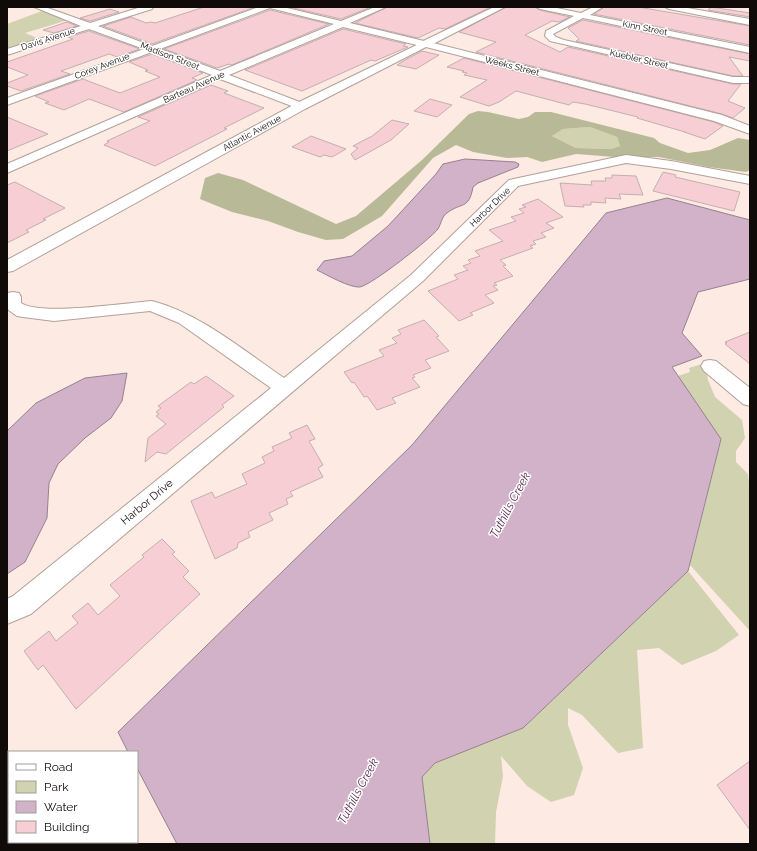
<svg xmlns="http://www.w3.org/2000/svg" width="757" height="851" font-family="Raleway,sans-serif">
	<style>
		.green { fill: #d0d2b0 }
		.forest { fill: #b8ba97; fill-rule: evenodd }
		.water { fill: #d1b2c9; stroke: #97808f }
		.building { fill: #f7ced4; stroke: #c3afb1 }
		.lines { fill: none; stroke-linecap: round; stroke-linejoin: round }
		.minor-casing { stroke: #b2a099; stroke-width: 2 }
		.tertiary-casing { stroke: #b2a099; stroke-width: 2 }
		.secondary-casing { stroke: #b2a099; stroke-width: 2 }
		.minor { fill: #fff; fill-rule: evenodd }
		.tertiary { fill: #fff; fill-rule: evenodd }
		.secondary { fill: #fff; fill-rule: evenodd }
		.labels { text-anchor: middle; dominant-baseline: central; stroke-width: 3; stroke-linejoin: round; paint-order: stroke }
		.far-street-label { font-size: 9px; fill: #100a08; stroke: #fff }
		.street-label { font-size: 11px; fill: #100a08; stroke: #fff }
		.water-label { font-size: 12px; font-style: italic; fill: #582e50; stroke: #fff }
	</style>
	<rect width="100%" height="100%" fill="#fdeae2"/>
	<g class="green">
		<path d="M42,11L68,20L25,33L42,40L7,51V24Z"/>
		<path d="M590,127L617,137L620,146L611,149L576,148L552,136L563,129Z"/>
		<path d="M705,363L708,380L715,397L742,420L745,438L736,451V462L748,474L750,491V631L690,565L721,439L678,376L690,372L689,368Z"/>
		<path d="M688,571L739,635L716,651L682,665L659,648L637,650L643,748L618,753L582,715L568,708V725L583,768L574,795L551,802L527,786L501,756L503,776L496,812L495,844H430L422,777L435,763L523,728Z"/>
	</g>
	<path class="forest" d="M478,111L488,112L519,119L528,117L535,112H551L654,138L660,143L688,153L710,150L738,138L750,140V170L746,172L708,167L659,157H615L576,154L542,162L527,157L507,158L473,152L456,145L433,158L382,216L343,239L326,240L298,232L268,221L232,212L200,199L205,178L218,173L243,180L336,224L356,216L422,160L469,114ZM590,127L617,137L620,146L611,149L576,148L552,136L563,129Z"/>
	<g class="water">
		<path d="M465,159L515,162L519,164L518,167L478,183L473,187C469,210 461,202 447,213C442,216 441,224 438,229C429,240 373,284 360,287C350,288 327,275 317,270L324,261L352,256L388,226L436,174L443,164Z"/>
		<path d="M667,198L750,220V279L698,292L682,333L702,356L672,367L721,439L688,571L523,728L435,763L422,777L430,844H177L137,768V752H128L118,732L412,445L606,213Z"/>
		<path d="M127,373L122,401L111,418L85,438L58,464L49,483L47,518L25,562L7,574V431L36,403L85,378Z"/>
	</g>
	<g class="building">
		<path d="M204,7H255L152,44L103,26L131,17L146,23L151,22L155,23Z"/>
		<path d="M289,7H371L341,19Z"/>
		<path d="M387,7H491L445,29L439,28L418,38L355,23Z"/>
		<path d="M506,7H535L540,10L570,17L559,22L552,21L525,35L560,52L568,47L733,84H741L728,101L745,108L733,118L722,114L476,52L496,42L459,32Z"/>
		<path d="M604,7H638L750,26V45L594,14Z"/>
		<path d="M711,7L750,13V17L708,10Z"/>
		<path d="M110,9L119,12L90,21L80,18Z"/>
		<path d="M270,10L329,24L232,65L229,64L217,68L164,49Z"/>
		<path d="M583,20L750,54V61L729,57L743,76H733L576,41L579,39L568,28Z"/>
		<path d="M67,22L77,26L54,33L43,30Z"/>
		<path d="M343,29L406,44L403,46L408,47L375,61L371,60L302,91L245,70Z"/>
		<path d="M89,31L140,49L117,57L109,54L61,71L70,74L21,91L7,86V83L28,75L7,67V62L73,39L68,37Z"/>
		<path d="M422,51L439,55L416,69L397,65L405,60Z"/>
		<path d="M152,54L203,73L192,78L197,80L124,112L89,99L64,110L45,103L49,102L35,96L83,79L120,93L160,77L145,71L148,70L129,62Z"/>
		<path d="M464,58L714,122L723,126L705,139L684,132H685L637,118L638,117L585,104L573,102L569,105L516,91L499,102L489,106L460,97L487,80L464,75L467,73L462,72L464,71L447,67Z"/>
		<path d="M211,85L228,91L224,93L264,108L224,128L227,129L155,166L104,145L109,142L107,141L150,121L138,117Z"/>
		<path d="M430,99L452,105L437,117L414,111Z"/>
		<path d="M7,117L48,134L7,151Z"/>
		<path d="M392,120L409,124L391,140L355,160L351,154L358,148L353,146L370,137H371Z"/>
		<path d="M311,136L346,149L332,157L324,155L320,157L292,147Z"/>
		<path d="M663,172L676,175L675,177L740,192L734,211L653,191Z"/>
		<path d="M612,175L636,176L643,195L619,194L621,199L605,198L606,203L591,202V205H583L584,207L565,206L560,183L592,185L591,181H606L605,178H612Z"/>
		<path d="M15,182L65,208L43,219L46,220L26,230L29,232L7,243V185Z"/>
		<path d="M538,199L563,217L546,223L554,228L541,233L546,237L533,241L536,244L530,246L533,248L500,260L506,265L503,266L513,276L494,283L497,285L493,286L498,290L485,295L494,303L470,313L473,315L459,321L428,291L458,279L454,275L468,270L463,266L471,263L468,260L480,256L475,251L503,241L489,230L516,221L511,217L524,213L519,209L526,207L522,205Z"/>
		<path d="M424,320L439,336L436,337L449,351L425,360L431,368L413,375L415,377L412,378L420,387L392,398L396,403L377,410L367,396L364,397L354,382L352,383L344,372L384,356L379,350L397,343L392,338L401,334L398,330Z"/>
		<path d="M750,332V364L725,344L727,343L725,342Z"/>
		<path d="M206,376L234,396L222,405L224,407L166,454L157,452L145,462L148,438L166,424L156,416L159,414L156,412L161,408L158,406L191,382L194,384Z"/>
		<path d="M307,425L315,439L309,441L323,465L318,468L323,477L290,492L293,496L286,499L288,504L269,513L273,520L248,532L250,537L238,543L237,548L215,559L191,501L212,492L215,498L247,484L242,474L265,463L262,457L274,451L272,447L292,438L289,433Z"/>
		<path d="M162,539L175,552L172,554L189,571L183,577L200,594L76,709L43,665L38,670L24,651L49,631L56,641L78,623L72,616L88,603L98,615L120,596L110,585L144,557L142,555Z"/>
		<path d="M750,761V830L717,785Z"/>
	</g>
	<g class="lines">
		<g class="minor-casing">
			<g id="minor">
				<path d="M34,7H45L90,23L141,7H153L152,9L98,26L152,46L259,7H283L341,21L375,7H386L350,23L428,42L430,44L425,47L343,27L229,75L305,104L306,106L305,108H297L220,79L7,173V164L212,75L152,52L7,105V98L144,49L89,29L7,55V49L81,26ZM270,8L334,24L220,71L160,49Z"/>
				<path d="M536,7H552L581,13L593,7H603L590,15L750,47V53L583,18L553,34L556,37L564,40L733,77H750V83H733L550,41L545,36L546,31L574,16L540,9Z"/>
				<path d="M665,7H682L750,19V25L669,9Z"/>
				<path d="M626,155L671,161L750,176V184L671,169L626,163L518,186L423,281L31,614L7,624V599L13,596L271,388L179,323L150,311L54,321L23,317L17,316L7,309V293L13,292L19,293L21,297V303C41,316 125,303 152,301C199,313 243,350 284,378L411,275L509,180Z"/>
				<path d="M710,360L716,361L750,388V406L743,404L704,371L701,366L704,361Z"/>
				<path d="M9,822V842H23L22,844H7V823Z"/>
			</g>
		</g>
		<g class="tertiary-casing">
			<path id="tertiary" d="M494,7H505L429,46H421L420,44L421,42Z"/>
		</g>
		<g class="secondary-casing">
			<path id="secondary" d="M425,41L722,115L750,126V134L714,121L426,47L305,109L13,271L7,272V260L297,103Z"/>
		</g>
		<use href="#minor" class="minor"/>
		<use href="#tertiary" class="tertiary"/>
		<use href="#secondary" class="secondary"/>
	</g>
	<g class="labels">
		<g class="far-street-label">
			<text transform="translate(645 28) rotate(11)">Kinn Street</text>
			<text transform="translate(48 39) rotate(-18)">Davis Avenue</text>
			<text transform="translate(170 56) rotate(21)">Madison Street</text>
			<text transform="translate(639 59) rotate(13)">Kuebler Street</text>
			<text transform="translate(102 66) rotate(-21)">Corey Avenue</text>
			<text transform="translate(512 66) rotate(14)">Weeks Street</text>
			<text transform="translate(194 87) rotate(-24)">Barteau Avenue</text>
			<text transform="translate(252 133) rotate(-29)">Atlantic Avenue</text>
			<text transform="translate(490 207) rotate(-44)">Harbor Drive</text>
		</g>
		<g class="street-label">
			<text transform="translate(147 502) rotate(-40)">Harbor Drive</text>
		</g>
		<g class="water-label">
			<text transform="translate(510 505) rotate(-62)">Tuthills Creek</text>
			<text transform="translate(358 791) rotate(-62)">Tuthills Creek</text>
		</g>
	</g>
	<rect width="757" height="851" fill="none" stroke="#100a08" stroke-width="16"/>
	<rect x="8" y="751" width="130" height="92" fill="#ffffff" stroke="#9f9d9c"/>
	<rect x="16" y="764" width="20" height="6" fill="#ffffff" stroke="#9f9d9c"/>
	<text x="44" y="771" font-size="12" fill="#100a08">Road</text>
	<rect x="16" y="781" width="20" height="12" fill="#d0d2b0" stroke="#9f9d9c"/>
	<text x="44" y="791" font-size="12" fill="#100a08">Park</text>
	<rect x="16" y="801" width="20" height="12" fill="#d1b2c9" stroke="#9f9d9c"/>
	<text x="44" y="811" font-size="12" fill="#100a08">Water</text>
	<rect x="16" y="821" width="20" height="12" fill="#f7ced4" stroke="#9f9d9c"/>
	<text x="44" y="831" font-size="12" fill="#100a08">Building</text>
</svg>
